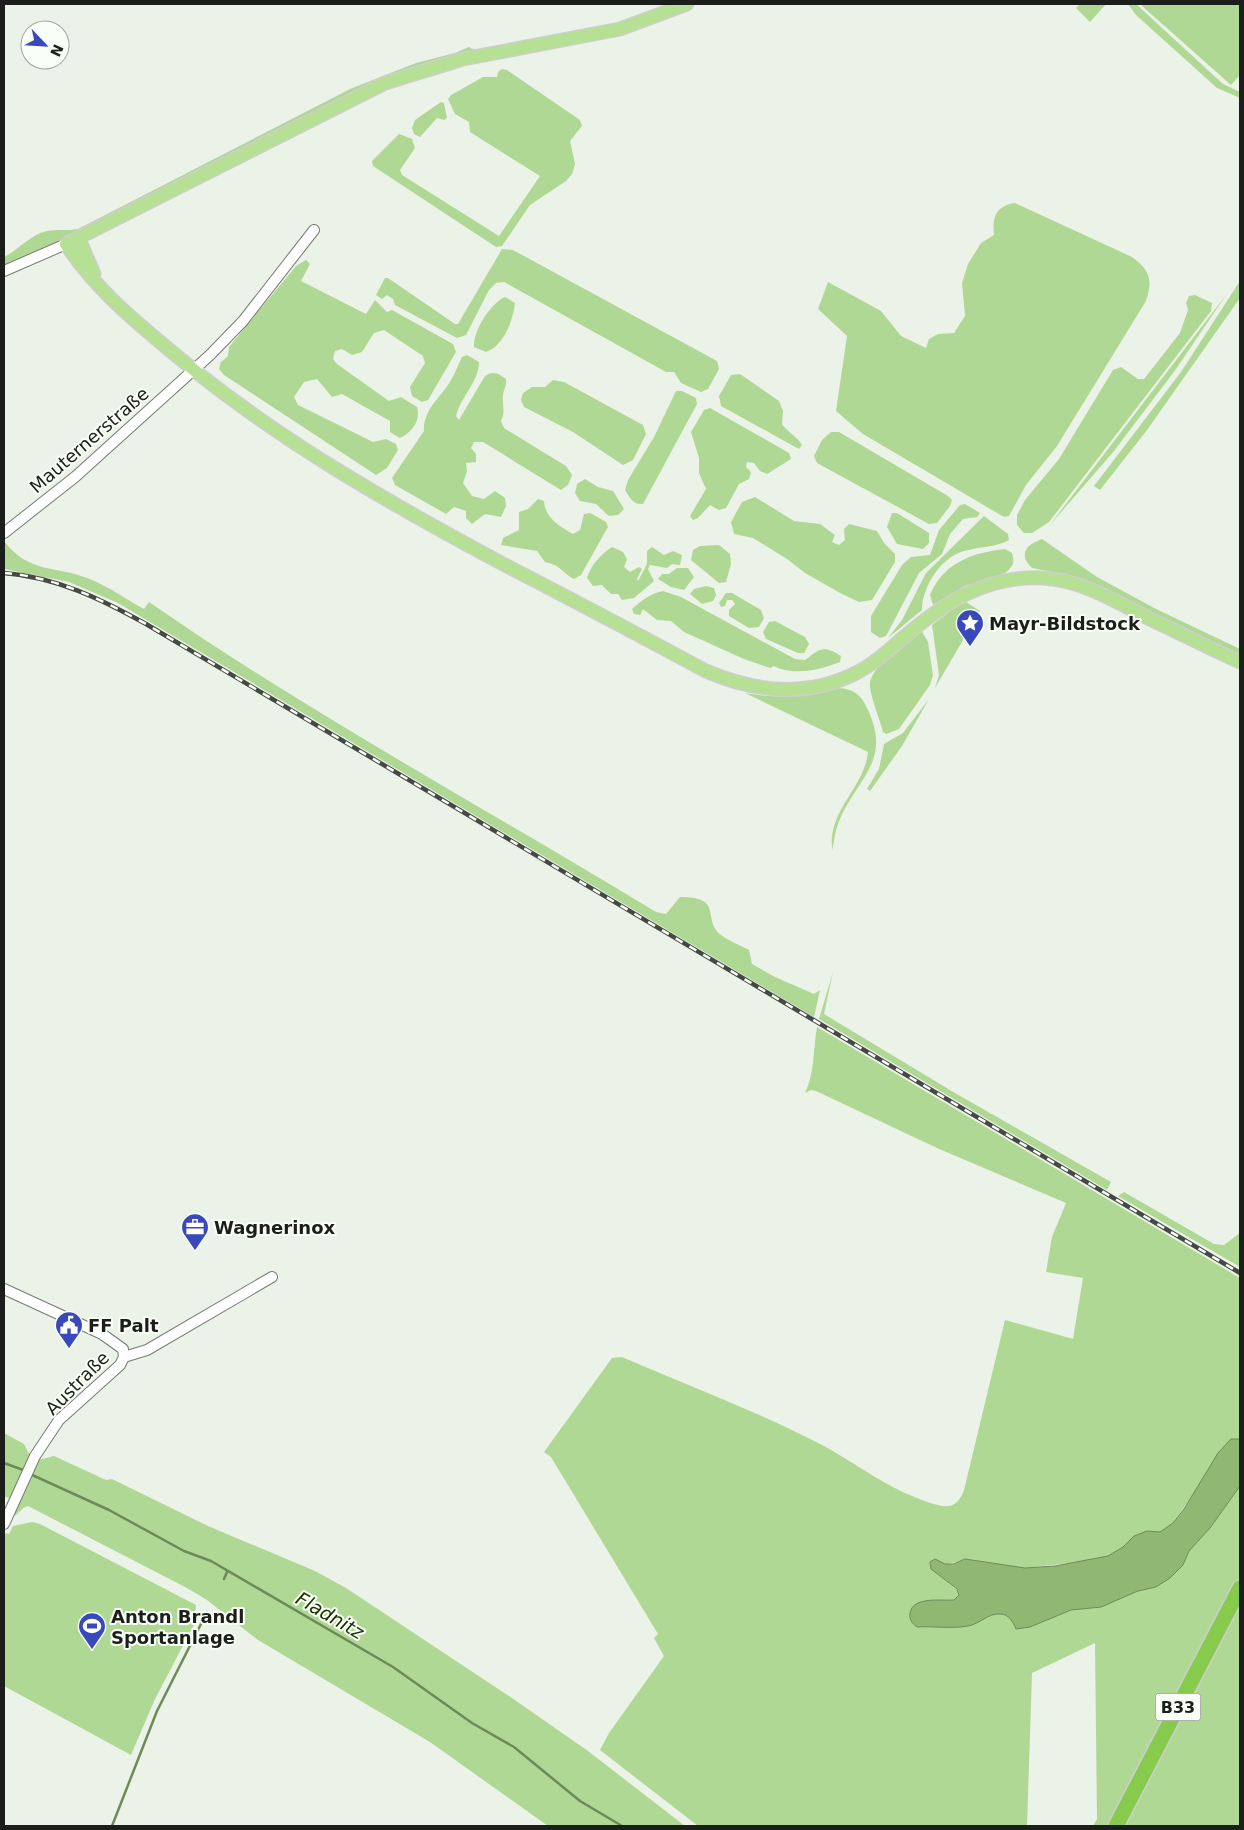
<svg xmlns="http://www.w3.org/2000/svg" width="1244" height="1830" font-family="'DejaVu Sans',sans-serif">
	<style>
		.green { fill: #b0d895 }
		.water { fill: #90b873; stroke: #6d8a59 }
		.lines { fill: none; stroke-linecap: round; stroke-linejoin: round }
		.stream { stroke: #6d8a59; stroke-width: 2.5 }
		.minor-casing { stroke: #757b72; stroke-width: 12 }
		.major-casing { stroke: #cdcecd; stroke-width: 15 }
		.highway-casing { stroke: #cdcecd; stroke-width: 18 }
		.minor { stroke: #fff; stroke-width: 10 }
		.major { stroke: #b6e093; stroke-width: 12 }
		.highway { stroke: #86cb4b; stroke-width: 15 }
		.rail-casing { stroke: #454844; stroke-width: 4.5 }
		.rail { stroke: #f9fff6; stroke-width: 2.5; stroke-dasharray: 8; stroke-linecap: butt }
		.labels { text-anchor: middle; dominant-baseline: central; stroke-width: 4; stroke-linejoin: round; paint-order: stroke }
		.shield { fill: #f9fff6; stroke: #5e625d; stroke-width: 1 }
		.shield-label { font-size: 16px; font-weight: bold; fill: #1c1e1b }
		.street-label { font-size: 18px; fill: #1c1e1b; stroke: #f9fff6 }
		.poi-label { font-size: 18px; font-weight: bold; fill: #1c1e1b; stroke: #f9fff6; text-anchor: start }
		.water-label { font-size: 19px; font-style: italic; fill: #183100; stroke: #f9fff6 }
	</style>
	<rect width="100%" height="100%" fill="#ebf2e7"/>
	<g class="green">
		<path d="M1080,4H1106L1090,22L1076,8Z"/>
		<path d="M1128,4H1136L1223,84L1240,92V98L1217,88L1136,15Z"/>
		<path d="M1143,4H1240V75L1231,85L1142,6Z"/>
		<path d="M469,47L477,51L430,63L94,225L4,265V257C19,250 29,235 47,231C57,229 67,231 78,229L350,89L416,63L455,53Z"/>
		<path d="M502,69L507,70L580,120L582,126L570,141L575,164L572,174L566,181L530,205L502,246L496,247L373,166L372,161L399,134L412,139L415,148L400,170L402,175L499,236L540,176L470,132L469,122L455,114L448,99L451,95L483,77H497L498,72Z"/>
		<path d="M441,102L444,103L447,118L444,120L437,118L420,137L414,134L412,128L415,120Z"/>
		<path d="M1015,203L1132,257C1150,270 1153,280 1146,301L1057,446L1026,485L1009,516L1004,517L863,434L836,411L847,336L818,309L828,282L881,311L901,336L926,348L929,339L938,334L954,333L965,316L962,283L968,264L981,243L994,235C992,217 996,206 1015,203Z"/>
		<path d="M502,249L513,250L717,361L719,369L708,389L701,392L681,383L674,372H666L504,282L496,283L489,290L466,335L457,338L395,305L393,299L387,295L382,299L376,295L385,278H388L455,324H458Z"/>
		<path d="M306,260L310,264L301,281L366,314L375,300L387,312L392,310L453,344L456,352L428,400L422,402L412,396L410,387L425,363L423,356L384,330L374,333L362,352L352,355L342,349L335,351L333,359L337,364L389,401L401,397L417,407C421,421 412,432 400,438L390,432V421L342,394L332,397L317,379L304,382L294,397L298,405L373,442L386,439L396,444L398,450L387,468L376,475L224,375L219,369L221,362L228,356L229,347L296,266Z"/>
		<path d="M1240,281V298L1147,430L1100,490L1094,486L1181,372Z"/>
		<path d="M1195,295L1212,303L1211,311L1049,522L1032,533H1024L1017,525V515L1025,500L1059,459L1113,370L1121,367L1138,379H1144L1180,333L1188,310L1186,303L1189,296Z"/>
		<path d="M1226,295L1176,369L1114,451L1049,526Z"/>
		<path d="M505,297L515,303C513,320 504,346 486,352L474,347C473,330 491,303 505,297Z"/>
		<path d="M467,355L479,362C479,382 461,396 456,416L459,420L485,376C494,370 499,374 506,379C507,386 503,390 503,396C502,406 506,411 501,421L504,428L566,466L572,475L568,485L561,490L483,442H474L471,448L476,454V462L466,463L467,471L463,483L472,496L484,499L495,491L505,498L506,506L501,517L485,514L472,524L466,518V511L454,507L446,514L395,485L392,478L424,431C423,410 440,398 450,382C455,374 458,365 462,357Z"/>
		<path d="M740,374L779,401L783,411L782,424C787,432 798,437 802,445L799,449L721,406L719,396L731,375Z"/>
		<path d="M553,380L564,382L643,425L646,434L633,460L623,465L573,432L524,407L521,400L523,393L532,387H545Z"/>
		<path d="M676,391H682L696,398L697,404L643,504C633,505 630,498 625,490L628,480L654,437Z"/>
		<path d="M710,408L789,453L791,459L767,474L760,471L754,463L747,462L746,467L751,472L749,479L739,484L726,508L719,510L710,505L698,518L693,520L690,516L706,489L699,473V458L691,432L704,410Z"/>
		<path d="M831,432H839L948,496L952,500L950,506L937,523L929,524L817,463L814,456L822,440Z"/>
		<path d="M585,479L598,487L613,491L624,509L618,515L609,516L596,504L580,501L575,493L577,484Z"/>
		<path d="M755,497L794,521L820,524L835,535L832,542L839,545L845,540L844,529L849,524L877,531L884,543L895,554V562L872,600L859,602L842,594L805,573L787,559L753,538L734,534L731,522L742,502Z"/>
		<path d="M538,499L544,501C545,518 559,526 573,534L580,530L584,514L590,513L606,522L608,527L581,575L574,579C561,572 562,566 545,562L537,551L501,545L503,538L519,530V512L528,509Z"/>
		<path d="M965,504L980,513L977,517L963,519L950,534L942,554L919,573L886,636L880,638L871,632V616L902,565L911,557L930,555L939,530L960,505Z"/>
		<path d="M892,513H897L929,533V543L923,549L897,544L887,527Z"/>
		<path d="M984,516L1008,534L1009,540C998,547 978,547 964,551C941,557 922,587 922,610L888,638L902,620L926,573Z"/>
		<path d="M1042,539L1097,577L1156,609L1240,649V655L1097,585L1069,575L1032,568C1018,554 1026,545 1042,539Z"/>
		<path d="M4,541C29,574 55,565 90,579C109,587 126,599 144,609L149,602C312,715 487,809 656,912L666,914L680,897C725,897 701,919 721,935C729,941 740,945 749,950L752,964L775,977L814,994L820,990L814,1017L118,603L69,582L4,569Z"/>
		<path d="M719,545L730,554L731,564L726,582L719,583L691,560L693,550L700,546Z"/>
		<path d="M612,547L623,552L627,559L624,567L630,572L639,567L642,569L637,579L638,581L647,564V551L652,547L664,555L673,551L682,555L680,565L672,564L667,568L650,565L648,569L654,581L634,598L622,600L618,594H611L602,585L593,586L587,578C591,565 600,555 612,547Z"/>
		<path d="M1005,549L1012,553C1015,562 1013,567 1005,573L965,586L933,605L930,595C944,562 972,553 1005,549Z"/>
		<path d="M677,568H688L694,577L684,590L671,587L658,579L662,574H669Z"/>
		<path d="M706,586L714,588L716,595L713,601L702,604L690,594L694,589Z"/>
		<path d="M663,591L681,597L795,659L805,660C820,648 824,645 841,656L840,662C821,670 792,676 774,666L770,668L744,659L684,632L671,621L657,620L643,609L640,615L634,614L632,609C642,600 650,594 663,591Z"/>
		<path d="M726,593H732L761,610L764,618L759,627L749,628L729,616V610L735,604L732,600H727L725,606L721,607L719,603Z"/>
		<path d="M966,602L980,611L935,688L939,675L932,625L953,609Z"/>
		<path d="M775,621L805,637L809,644L804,653H798L766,639L763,632L769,622Z"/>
		<path d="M921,630L928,642L933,675L930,685L899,729L886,734L883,732C880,719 869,694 870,683C872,665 908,642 921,630Z"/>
		<path d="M838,688C853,689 861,694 867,708C893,761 857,778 839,821C835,831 834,841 832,851C832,845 831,837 833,831C839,802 865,782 868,752L745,693C777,699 806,697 838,688Z"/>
		<path d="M929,699L902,746L870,791L867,789L879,769L884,744L903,733Z"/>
		<path d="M833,972L824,1014L955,1093L1111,1182L1107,1190L819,1019Z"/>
		<path d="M817,1027L1240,1278V1439L1231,1440L1173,1523L1160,1532L1147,1531L1134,1536L1123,1547L1108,1556L1079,1562L1025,1568L965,1559L931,1569L957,1590L959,1595L954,1600L921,1601L917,1627C933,1626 953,1629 968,1626C980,1624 988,1613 1000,1614C1009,1614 1013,1622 1016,1629L1030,1627L1071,1610L1101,1607L1138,1591L1156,1587L1183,1565L1189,1551L1210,1528L1240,1485V1576L1110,1826H1093L1097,1819L1095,1643L1032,1673L1027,1826H698L600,1750L609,1733L664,1656L654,1638L658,1634L551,1457L544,1452L612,1358L622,1357C689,1386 759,1412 824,1446C862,1467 898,1496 942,1506C954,1508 960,1501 964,1490L1005,1320L1073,1339L1083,1278L1046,1272L1052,1237L1066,1203L937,1148L816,1091L811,1090L805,1093C815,1072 813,1050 817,1027Z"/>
		<path d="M1124,1192L1214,1244L1224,1245L1240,1233V1267L1118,1196Z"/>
		<path d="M4,1433L24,1444L30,1456L11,1499L4,1496Z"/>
		<path d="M54,1456L106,1480L112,1479L208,1526L315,1571L346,1588L512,1698L588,1751L685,1826H548L430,1742L258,1640L207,1600L187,1588L28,1506L23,1508L15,1516L14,1513L38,1460Z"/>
		<path d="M32,1522L40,1524L196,1605L195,1612L199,1615L155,1699L131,1755L4,1686V1537L6,1533L9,1534L13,1526Z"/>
		<path d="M1240,1599V1826H1122Z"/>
	</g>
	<path class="water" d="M1231,1439H1240V1486L1210,1528L1189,1551L1183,1565L1170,1578L1156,1587L1138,1591L1101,1607L1071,1610L1030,1627L1016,1629C1013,1622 1009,1614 1000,1614C988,1613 980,1624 968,1626C952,1629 933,1626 917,1627C912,1623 909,1620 910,1613C913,1596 941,1601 954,1600L959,1595L957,1589L931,1569L930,1562L935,1559L945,1564H953L965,1559L1025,1568L1055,1566L1108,1556L1123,1547L1134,1536L1147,1531L1160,1532L1173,1523L1184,1509L1218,1453Z"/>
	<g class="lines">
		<g class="stream">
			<path d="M4,1463L26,1471"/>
			<path d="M30,1474L109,1510L184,1551L211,1561L393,1667L472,1723L514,1747L580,1801L622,1826"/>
			<path d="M224,1579L227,1572"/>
			<path d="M112,1826L157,1711L207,1612"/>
		</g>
		<g class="minor-casing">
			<g id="minor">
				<path d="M4,271L66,244"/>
				<path d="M4,533L75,477L210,355L243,321L314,230"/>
				<path d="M4,1289L102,1334L123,1349L124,1357L120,1365L59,1420L35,1456L4,1524"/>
				<path d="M124,1357L147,1350L272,1277"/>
			</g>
		</g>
		<g class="major-casing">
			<g id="major">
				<path d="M687,4L620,29L463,59L385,83L66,244C95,289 137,323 178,357C278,440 389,503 503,564C571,599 639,635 706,671C755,692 807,698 856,673C874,664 889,650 904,637C945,602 987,575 1043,578C1081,580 1115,601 1148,618C1179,633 1209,648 1240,662"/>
				<path d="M79,239L94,274"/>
			</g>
		</g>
		<g class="highway-casing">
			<path id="highway" d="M1116,1826L1240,1588"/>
		</g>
		<use href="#minor" class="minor"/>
		<use href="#major" class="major"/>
		<use href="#highway" class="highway"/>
		<g class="rail-casing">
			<path id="rail" d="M4,573C56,577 101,599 146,624L1240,1273"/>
		</g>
		<use href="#rail" class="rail"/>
	</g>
	<defs>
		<g id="sight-pin" transform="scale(1.4375)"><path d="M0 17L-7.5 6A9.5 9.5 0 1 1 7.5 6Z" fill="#3949bc" stroke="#f9fff6"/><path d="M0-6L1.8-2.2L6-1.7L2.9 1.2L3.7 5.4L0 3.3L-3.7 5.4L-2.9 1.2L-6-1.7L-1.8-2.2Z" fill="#fff"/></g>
		<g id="office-pin" transform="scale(1.4375)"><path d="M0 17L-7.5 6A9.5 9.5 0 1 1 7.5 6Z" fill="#3949bc" stroke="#f9fff6"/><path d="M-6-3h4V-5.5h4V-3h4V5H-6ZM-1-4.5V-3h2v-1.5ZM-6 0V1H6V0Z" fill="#fff"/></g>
		<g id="civic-pin" transform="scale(1.4375)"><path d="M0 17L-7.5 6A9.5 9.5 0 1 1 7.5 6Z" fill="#3949bc" stroke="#f9fff6"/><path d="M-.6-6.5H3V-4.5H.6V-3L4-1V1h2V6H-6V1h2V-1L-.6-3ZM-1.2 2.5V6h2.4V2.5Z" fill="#fff"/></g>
		<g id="stadium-pin" transform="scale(1.4375)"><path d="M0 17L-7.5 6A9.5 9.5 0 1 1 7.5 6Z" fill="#3949bc" stroke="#f9fff6"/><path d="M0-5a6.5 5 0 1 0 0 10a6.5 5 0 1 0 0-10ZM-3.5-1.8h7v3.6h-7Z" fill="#fff"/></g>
	</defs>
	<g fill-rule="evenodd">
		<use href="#sight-pin" x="970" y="623"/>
		<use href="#office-pin" x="195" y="1227"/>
		<use href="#civic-pin" x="69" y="1325"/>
		<use href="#stadium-pin" x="92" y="1626"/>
	</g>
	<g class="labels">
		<rect class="shield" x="1155.5" y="1693.5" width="45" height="27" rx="4"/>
		<g class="shield-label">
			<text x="1178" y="1707">B33</text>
		</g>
		<g class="street-label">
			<text transform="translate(89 440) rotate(-41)">Mauternerstraße</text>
			<text transform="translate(77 1383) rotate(-45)">Austraße</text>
		</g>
		<g class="poi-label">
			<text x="989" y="623">Mayr-Bildstock</text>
			<text x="214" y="1227">Wagnerinox</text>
			<text x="88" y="1325">FF Palt</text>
			<text x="111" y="1616">Anton Brandl<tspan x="111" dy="21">Sportanlage</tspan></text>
		</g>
		<g class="water-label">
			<text transform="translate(330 1615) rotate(30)">Fladnitz</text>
		</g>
	</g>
	<rect width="1244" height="1830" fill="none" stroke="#1c1e1b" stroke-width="10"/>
	<g transform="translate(45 45) rotate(115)"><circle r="24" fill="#f9fff6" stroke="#a1a59e"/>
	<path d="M0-4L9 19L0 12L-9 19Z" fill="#3949bc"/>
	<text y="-8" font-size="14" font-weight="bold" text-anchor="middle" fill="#1c1e1b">N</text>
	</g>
</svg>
